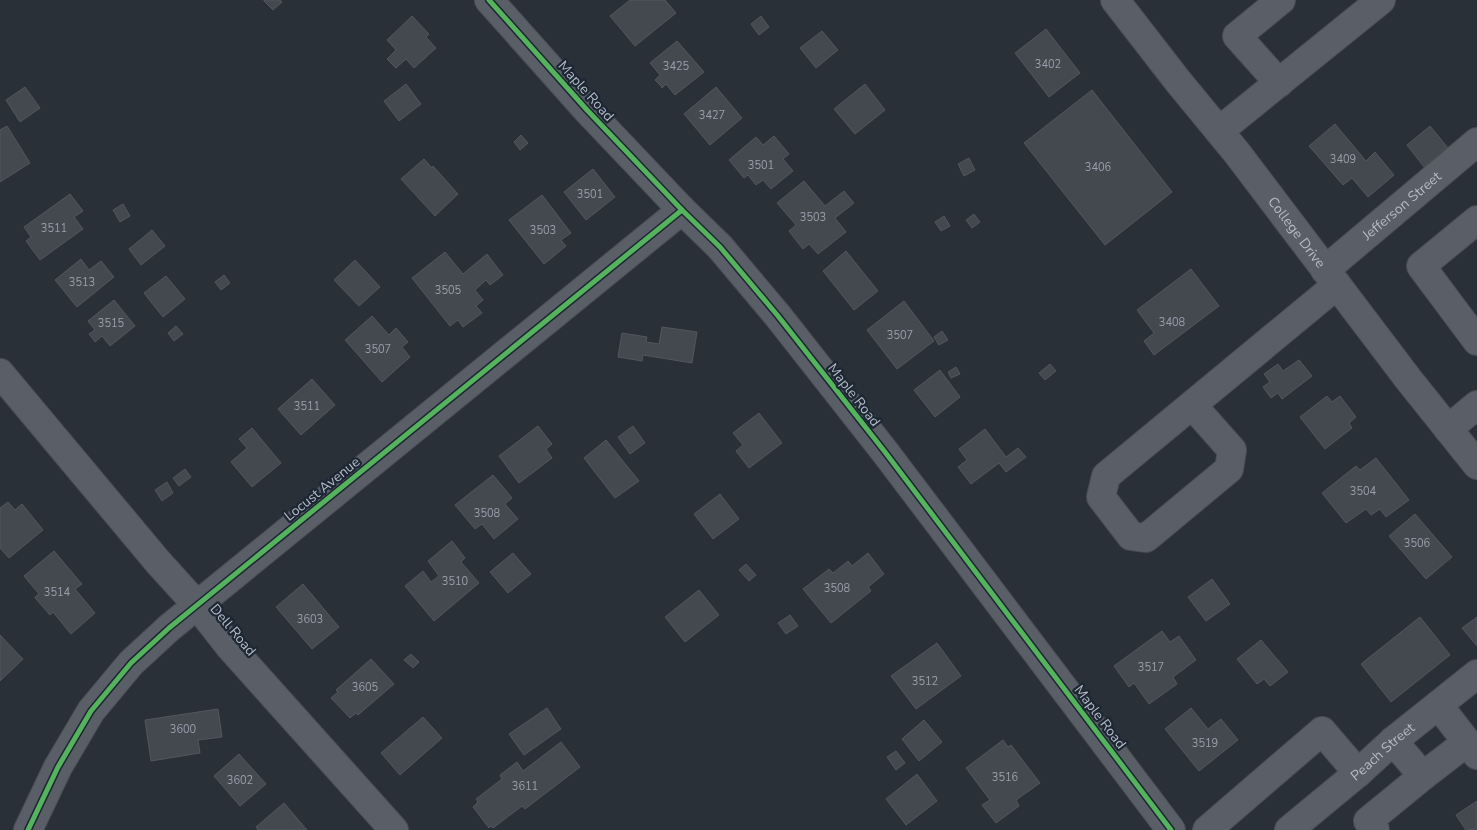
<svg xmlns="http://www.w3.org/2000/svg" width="1477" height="830" font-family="'Nunito Sans',sans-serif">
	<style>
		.building { fill: #444950; stroke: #52575f }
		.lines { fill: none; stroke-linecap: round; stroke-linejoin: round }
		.minor-casing { stroke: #484c53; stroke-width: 30 }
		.minor { stroke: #5a5e66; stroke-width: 28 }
		.cycleway-casing { stroke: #1d2633; stroke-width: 8 }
		.cycleway { stroke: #56b35d; stroke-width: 5 }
		.labels { text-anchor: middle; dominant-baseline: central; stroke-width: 4.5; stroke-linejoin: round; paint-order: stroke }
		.number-label { font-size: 11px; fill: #989fab }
		.street-label { font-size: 14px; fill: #b4bcc9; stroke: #1d2633 }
	</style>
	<rect width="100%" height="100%" fill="#2a3038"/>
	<g class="building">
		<path d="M264,0H280L282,2L273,10L264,1Z"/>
		<path d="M630,0H665L676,13L635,46L610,16Z"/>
		<path d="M412,16L429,34L426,37L436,48L414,68L406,59L396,68L387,59L396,50L387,40Z"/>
		<path d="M761,16L769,27L759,35L751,24Z"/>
		<path d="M1046,29L1080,73L1049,97L1015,53Z"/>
		<path d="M822,31L838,50L816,68L800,48Z"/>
		<path d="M677,41L704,72L675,95L666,84L662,88L661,86L655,80L660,75L650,63Z"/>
		<path d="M406,84L421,104L399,121L384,101Z"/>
		<path d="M865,84L885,110L855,134L834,109Z"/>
		<path d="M25,87L40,108L20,122L6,100Z"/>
		<path d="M716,87L742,118L710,145L684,114Z"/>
		<path d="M1092,90L1172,192L1105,245L1024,143Z"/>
		<path d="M1335,124L1366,161L1375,152L1394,175L1368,197L1352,178L1343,185L1309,146Z"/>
		<path d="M7,126L30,163L0,182V130Z"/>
		<path d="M1430,126L1448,148L1424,167L1407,145Z"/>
		<path d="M521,135L528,143L520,150L514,142Z"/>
		<path d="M774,136L789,154L783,159L793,171L771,189L763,180L756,185L748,175L744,178L729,160L756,137L763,145Z"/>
		<path d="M969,158L975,170L964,176L958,164Z"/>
		<path d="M424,159L432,168L433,166L458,194L435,216L401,179Z"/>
		<path d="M593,169L615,197L586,220L564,192Z"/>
		<path d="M804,181L825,206L844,191L854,203L835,218L846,232L818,254L809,244L803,249L795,239L789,231L796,225L777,203Z"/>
		<path d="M70,194L83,211L74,217L83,229L40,260L26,241L31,237L24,227Z"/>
		<path d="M542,195L571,233L561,240L566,246L544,264L509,220Z"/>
		<path d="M123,204L130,216L120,222L113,210Z"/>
		<path d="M974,214L980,222L972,228L966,220Z"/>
		<path d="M944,216L950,226L941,231L935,222Z"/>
		<path d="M152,230L165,246L141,265L129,249Z"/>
		<path d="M846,251L878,291L854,310L823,271Z"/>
		<path d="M445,252L463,274L487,254L503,275L490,285L486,280L475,290L483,300L476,306L482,313L463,327L458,320L450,326L412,278Z"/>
		<path d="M81,259L89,270L101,261L114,277L77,307L55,280Z"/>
		<path d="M355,260L380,287L359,306L334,280Z"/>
		<path d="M1191,269L1219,306L1154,355L1144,341L1154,333L1137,310Z"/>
		<path d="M224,275L230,283L221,290L215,282Z"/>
		<path d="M166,276L185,299L163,317L144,293Z"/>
		<path d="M114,300L135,326L110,346L102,336L95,342L89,334L95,330L88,321Z"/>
		<path d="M904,301L934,341L897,369L867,330Z"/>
		<path d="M372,316L389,335L396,328L408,342L402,347L410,357L382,382L345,340Z"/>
		<path d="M176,326L183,334L174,341L168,333Z"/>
		<path d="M662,327L697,332L692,363L643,355L642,361L618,357L622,333L647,337L646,342L659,344Z"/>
		<path d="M942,331L948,340L939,345L934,337Z"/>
		<path d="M1299,360L1312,376L1282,399L1278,393L1271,398L1263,387L1270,382L1264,374L1278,364L1283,371Z"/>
		<path d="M1050,364L1056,371L1045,380L1039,373Z"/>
		<path d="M956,367L960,374L951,378L948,372Z"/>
		<path d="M940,370L960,397L935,417L914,390Z"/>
		<path d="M312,379L335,405L301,435L278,409Z"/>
		<path d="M1327,396L1332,402L1340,396L1356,417L1349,423L1352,428L1325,449L1300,417Z"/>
		<path d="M759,413L782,443L749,468L736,451L743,445L733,433Z"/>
		<path d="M538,426L552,444L546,449L552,458L519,483L499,456Z"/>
		<path d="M633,426L645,443L630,454L618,437Z"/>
		<path d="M252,428L281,463L252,487L231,462L247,448L239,439Z"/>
		<path d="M985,429L1006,457L1018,448L1026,457L1006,472L999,463L971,484L958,467L967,460L959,449Z"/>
		<path d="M606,440L639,481L615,498L584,458Z"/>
		<path d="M1376,458L1409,500L1386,517L1380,509L1371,515L1366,509L1346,523L1322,493L1356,466L1360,470Z"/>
		<path d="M185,469L191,477L179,486L173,478Z"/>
		<path d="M493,475L512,498L505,504L518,519L494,539L482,524L475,529L455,505Z"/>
		<path d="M167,482L173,493L162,501L155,490Z"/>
		<path d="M720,494L739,519L713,539L694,514Z"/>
		<path d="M8,502L15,510L22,504L43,530L9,558L0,548V508Z"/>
		<path d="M1415,514L1452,557L1426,579L1389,536Z"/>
		<path d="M452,541L465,558L461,562L479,583L434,621L405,586L423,571L431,582L439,576L428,561Z"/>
		<path d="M54,551L81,583L82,584L75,589L95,613L71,634L53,612L50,615L36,599L35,597L39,594L24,576Z"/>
		<path d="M513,553L531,574L508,593L490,572Z"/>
		<path d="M868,553L884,574L868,587L871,591L831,623L803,589L829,569L833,573L848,561L852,566Z"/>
		<path d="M746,564L756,575L749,581L739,570Z"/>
		<path d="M1212,579L1230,604L1206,621L1188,597Z"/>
		<path d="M303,584L339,627L312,649L276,607Z"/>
		<path d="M699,590L719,615L685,642L665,617Z"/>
		<path d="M790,615L798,626L786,634L778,623Z"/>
		<path d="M1420,617L1450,655L1391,702L1361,664Z"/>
		<path d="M1477,617V646L1462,628Z"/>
		<path d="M1162,631L1170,642L1179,636L1196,660L1173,677L1177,684L1149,704L1134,683L1129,687L1114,666Z"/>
		<path d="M0,635L23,659L0,681Z"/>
		<path d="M1261,640L1288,672L1270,686L1264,679L1257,684L1237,659Z"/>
		<path d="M937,643L961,676L916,709L891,676Z"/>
		<path d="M411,654L419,662L413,668L404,660Z"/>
		<path d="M371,659L394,684L358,715L356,713L350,718L331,698L338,692L336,690Z"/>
		<path d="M547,708L561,729L524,755L509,734Z"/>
		<path d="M1191,708L1208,729L1221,719L1238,740L1199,771L1165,729Z"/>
		<path d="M218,709L222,737L198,740L200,753L151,761L145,720Z"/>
		<path d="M423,717L442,738L400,775L381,753Z"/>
		<path d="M924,720L942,742L919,761L902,739Z"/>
		<path d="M1003,740L1008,747L1011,745L1040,783L1016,800L1019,806L996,823L982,805L990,800L966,768Z"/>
		<path d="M561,742L580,767L525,809L522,806L493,828L491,826L489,828L473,807L478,802L476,799L502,779L500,775L517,762L523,771Z"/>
		<path d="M896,751L905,763L896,770L887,757Z"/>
		<path d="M239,754L266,784L240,806L214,776Z"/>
		<path d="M917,774L937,801L906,825L886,799Z"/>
		<path d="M1477,801V829L1466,830L1456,815Z"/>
		<path d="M284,803L307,830H258L256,827Z"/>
	</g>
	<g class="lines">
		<g class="minor-casing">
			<g id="minor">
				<path d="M489,0L587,110L682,210L720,247L778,316L885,452L1171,830"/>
				<path id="s1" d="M1115,0L1177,80L1237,153L1409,380L1477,465"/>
				<path d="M1279,83L1237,36L1281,0"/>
				<path d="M1219,131L1381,0"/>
				<path d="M1477,220L1421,266L1477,341"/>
				<path id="s2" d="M1325,270L1477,142"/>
				<path d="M0,373L158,562L197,605L230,647L394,830"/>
				<path d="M1192,405L1232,450L1229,469L1146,538L1131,536L1101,497L1106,476L1337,285"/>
				<path d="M1448,429L1477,405"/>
				<path d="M1439,706L1477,755"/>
				<path d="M1423,776L1467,742"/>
				<path d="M28,830L58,767L91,711L131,663L169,628L682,210"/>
				<path d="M1207,830L1322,731L1358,773"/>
				<path id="s3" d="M1289,830L1358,773L1393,741L1477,674"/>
				<path d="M1375,830L1368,821L1423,776L1393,741"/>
			</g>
		</g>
		<use href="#minor" class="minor"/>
		<g class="cycleway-casing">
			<g id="cycleway">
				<path d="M489,0L587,110L682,210L720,247L778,316L885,452L1171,830"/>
				<path d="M28,830L58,767L91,711L131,663L169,628L682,210"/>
			</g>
		</g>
		<use href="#cycleway" class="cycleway"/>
	</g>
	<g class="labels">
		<g class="number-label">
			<text x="1048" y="64">3402</text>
			<text x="676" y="66">3425</text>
			<text x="712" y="115">3427</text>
			<text x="1343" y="159">3409</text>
			<text x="761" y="165">3501</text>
			<text x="1098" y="167">3406</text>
			<text x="590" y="194">3501</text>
			<text x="813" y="217">3503</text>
			<text x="54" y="228">3511</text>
			<text x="543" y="230">3503</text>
			<text x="82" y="282">3513</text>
			<text x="448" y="290">3505</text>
			<text x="1172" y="322">3408</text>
			<text x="111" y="323">3515</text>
			<text x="900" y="335">3507</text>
			<text x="378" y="349">3507</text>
			<text x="307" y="406">3511</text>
			<text x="1363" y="491">3504</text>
			<text x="487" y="513">3508</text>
			<text x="1417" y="543">3506</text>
			<text x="455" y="581">3510</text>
			<text x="837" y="588">3508</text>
			<text x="57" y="592">3514</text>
			<text x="310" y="619">3603</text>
			<text x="1151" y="667">3517</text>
			<text x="925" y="681">3512</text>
			<text x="365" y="687">3605</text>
			<text x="183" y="729">3600</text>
			<text x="1205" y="743">3519</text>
			<text x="1005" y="777">3516</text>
			<text x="240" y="780">3602</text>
			<text x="525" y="786">3611</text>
		</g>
		<g class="street-label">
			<text transform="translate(586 91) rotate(48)">Maple Road</text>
			<text stroke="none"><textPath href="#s2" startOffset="100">Jefferson Street</textPath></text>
			<text stroke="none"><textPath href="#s1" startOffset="295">College Drive</textPath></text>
			<text transform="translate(854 395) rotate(52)">Maple Road</text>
			<text transform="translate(322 489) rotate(-39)">Locust Avenue</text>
			<text transform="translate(233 630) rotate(50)">Dell Road</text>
			<text transform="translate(1100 717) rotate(53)">Maple Road</text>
			<text stroke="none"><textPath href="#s3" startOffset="122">Peach Street</textPath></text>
		</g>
	</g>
</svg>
